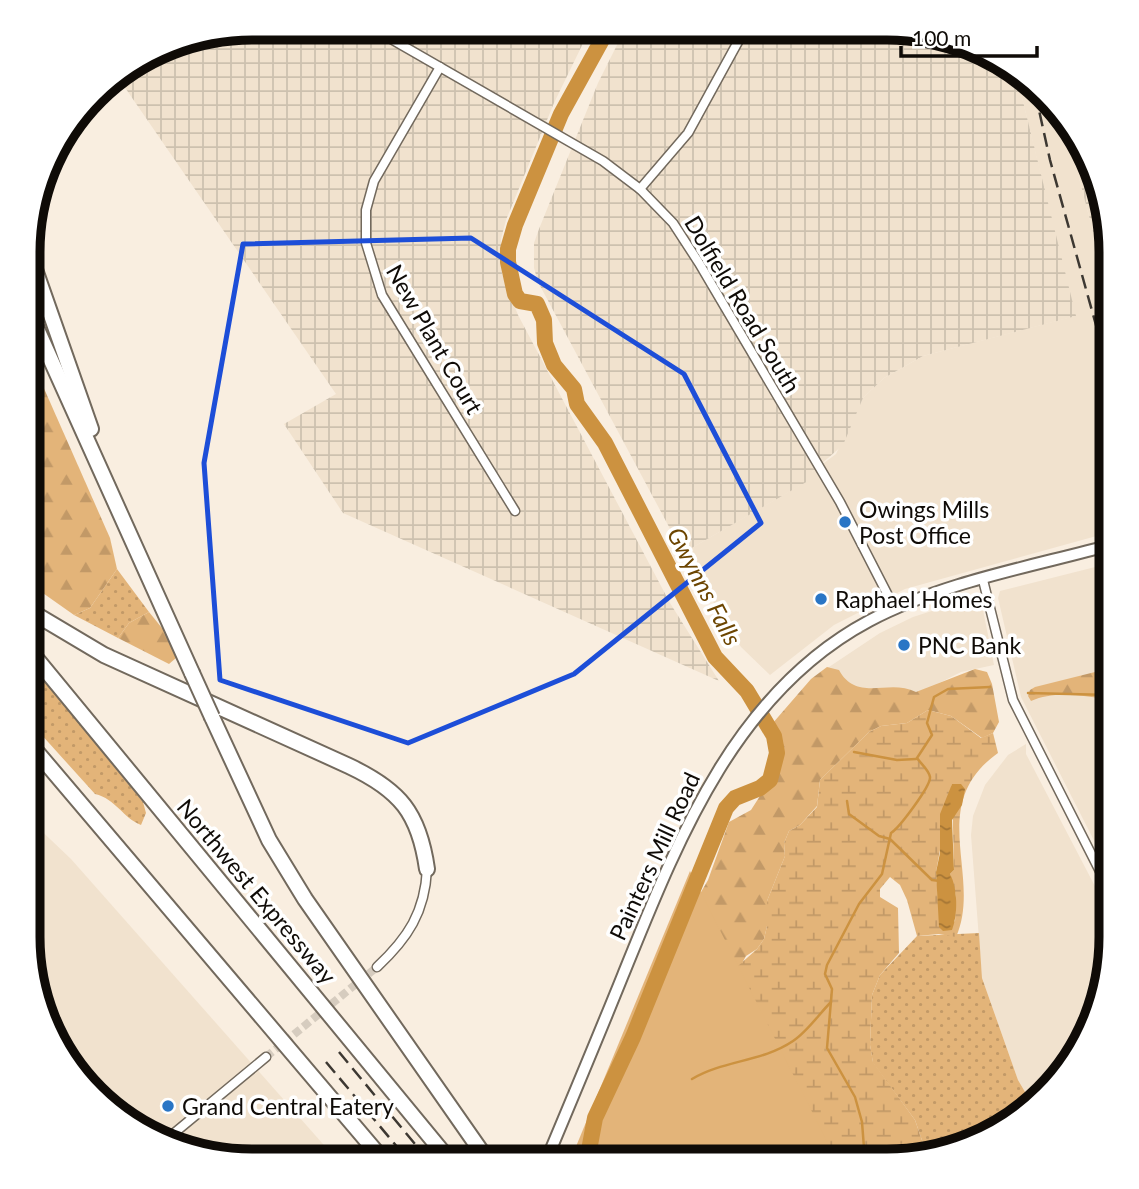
<svg xmlns="http://www.w3.org/2000/svg" width="1139" height="1189" font-family="Lato,sans-serif">
	<style>
		.built { fill: #f1e2ce }
		.industrial { fill: url(#industrial-grid) }
		.grass { fill: url(#grass-dots) }
		.forest { fill: url(#forest-firs) }
		.wetland { fill: url(#wetland-marsh); fill-rule: evenodd }
		.park { fill: #e3b479 }
		.water { fill: url(#water-ripples) }
		.lines { fill: none; stroke-linecap: round; stroke-linejoin: round }
		.stream { stroke: #cc9240; stroke-width: 2.5 }
		.river { stroke: #cc9240; stroke-width: 16 }
		.minor-tunnel { stroke: #d6ccbf; stroke-width: 8; stroke-dasharray: 8 4; stroke-linecap: butt }
		.minor-casing { stroke: #72695d; stroke-width: 11 }
		.secondary-casing { stroke: #72695d; stroke-width: 14 }
		.motorway-casing { stroke: #72695d; stroke-width: 18 }
		.minor { stroke: #fff; stroke-width: 8 }
		.secondary { stroke: #fff; stroke-width: 10 }
		.motorway { stroke: #fff; stroke-width: 14 }
		.rail { stroke: #3d3832; stroke-width: 2.5; stroke-dasharray: 14 7; stroke-linecap: butt }
		.motorway-bridge-casing { stroke: #72695d; stroke-width: 18; stroke-linecap: butt }
		.motorway-bridge { stroke: #fff; stroke-width: 14 }
		.marked { fill: none; stroke: #1d4ed8; stroke-width: 5; stroke-linejoin: round }
		.poi-dot { fill: #2975c5; stroke: #fff; stroke-width: 2.5 }
		.labels { text-anchor: middle; dominant-baseline: central; stroke-width: 7; stroke-linejoin: round; paint-order: stroke }
		.street-label { font-size: 23px; fill: #0f0b07; stroke: #fff }
		.poi-label { font-size: 23px; fill: #0f0b07; stroke: #fff; text-anchor: start }
		.water-label { font-size: 24px; font-style: italic; fill: #6c4501; stroke: #fff }
		.rim { fill: none; stroke: #0f0b07; stroke-width: 9 }
	</style>
	<defs>
		<pattern id="industrial-grid" width="8" height="8" patternUnits="userSpaceOnUse" patternTransform="scale(1.75)"><rect width="8" height="8" fill="#f1e2ce"/><path d="M0 4h8M4 0v8" fill="none" stroke="#cdc1af"/></pattern>
		<pattern id="grass-dots" width="8" height="8" patternUnits="userSpaceOnUse" patternTransform="scale(1.75)"><rect width="8" height="8" fill="#e3b479"/><path d="M2 2h.1M6 6h.1" fill="none" stroke="#c29967" stroke-width="1.8" stroke-linecap="round"/></pattern>
		<pattern id="forest-firs" width="22" height="20" patternUnits="userSpaceOnUse" patternTransform="scale(1.75)"><rect width="22" height="20" fill="#e3b479"/><path d="M5 1l3.5 6h-7zM16 11l3.5 6h-7z" fill="#c29967"/></pattern>
		<pattern id="wetland-marsh" width="20" height="14" patternUnits="userSpaceOnUse" patternTransform="scale(1.75)"><rect width="20" height="14" fill="#e3b479"/><path d="M1 5h8M5 5V1M11 12h8M15 12V8" fill="none" stroke="#c29967"/></pattern>
		<pattern id="water-ripples" width="26" height="14" patternUnits="userSpaceOnUse" patternTransform="scale(1.75)"><rect width="26" height="14" fill="#cc9240"/><path d="M2 4q2-2 4 0t4 0M15 11q2-2 4 0t4 0" fill="none" stroke="#a47534"/></pattern>
	</defs>
	<rect width="100%" height="100%" fill="#f9eee0"/>
	<g class="built">
		<path d="M1016,73L1073,127L1089,174L1079,178L1111,300V532L905,589L834,625L770,675L741,647L683,553L814,477L812,472L836,454L863,398L884,378L923,356L1075,316Z"/>
		<path d="M1111,563V874L1021,697L998,598L1000,591Z"/>
		<path d="M969,599L982,605L994,665L961,672L843,732L823,671L880,633L913,617Z"/>
		<path d="M1026,744V754L1111,917V951L1081,1049L1031,1102L1018,1080L982,978L971,835L973,816L985,785L1008,755Z"/>
		<path d="M29,819L71,859L338,1161H238L140,1131L66,1062L28,951Z"/>
	</g>
	<g class="industrial">
		<path d="M252,28L590,29L554,103L506,220L501,239L502,274L518,315L670,603L719,681L343,513L284,424L336,394L117,76L180,40Z"/>
		<path d="M625,29L916,30L999,58L1016,73L1076,316L923,356L884,378L863,398L843,445L812,472L815,477L683,553L538,282L534,268V243L539,229L598,83Z"/>
		<path d="M1089,174L1111,238V300L1079,178Z"/>
	</g>
	<g class="grass">
		<path d="M117,569L149,612L129,623L118,638L74,615L90,608Z"/>
		<path d="M30,663L143,802L146,813L141,825C123,818 116,799 95,794L30,722Z"/>
		<path d="M979,933L982,978L1018,1080L1031,1102L1012,1123L926,1152L915,1120L873,1063L870,1045L872,995L880,975L917,936Z"/>
	</g>
	<g class="forest">
		<path d="M31,359L110,538L117,569L90,608L74,615L30,584Z"/>
		<path d="M149,612L166,633L176,658L169,664L118,638L129,623Z"/>
		<path d="M1111,664V700C1085,696 1055,690 1031,701L1028,696L1030,690L1035,687L1099,671Z"/>
		<path d="M827,667L839,670C857,703 889,678 916,692L975,669L987,672L992,684L999,722L993,733L982,738L951,716L928,710L907,723L881,726L869,732L820,780L817,806L800,825L789,831L784,843L785,856L767,901V926L764,939L757,949L746,956L734,978L667,951L708,880L729,822L751,810L778,768L782,756L772,724L811,679Z"/>
	</g>
	<path class="wetland" d="M928,710L951,716L981,738L993,733L998,753C925,805 983,876 956,937L939,934L917,936L907,900L900,885L890,877L880,889V897L898,908L899,953L880,975L872,995L870,1045L873,1062L915,1120L926,1152L901,1161H830L734,978L738,966L757,949L764,939L767,926V901L785,856L784,843L789,831L800,825L817,807L820,780L869,732L881,726L907,723ZM952,784L954,870L950,874L956,895L955,922L938,898L936,872Z"/>
	<path class="park" d="M690,871L837,1161H570Z"/>
	<path class="water" d="M952,784H961L965,789L962,805L952,820L954,870L950,874C958,889 958,915 952,930L943,931L939,927L936,872L940,853V814Z"/>
	<g class="lines">
		<g class="stream">
			<path d="M1028,693L1111,695"/>
			<path d="M854,752L897,760L916,759"/>
			<path d="M847,801L849,814L879,836L890,839L932,880L940,881"/>
			<path d="M692,1079C724,1060 762,1062 793,1041C807,1032 819,1014 831,1002"/>
			<path d="M865,1161L862,1122L855,1097L827,1048L832,989L825,974L827,965L859,904L882,874L891,833C899,828 931,786 930,777C929,770 921,764 917,758L932,735L927,723L934,697L948,689L990,687"/>
		</g>
		<path class="river" d="M587,1161L595,1118L633,1037L726,808L735,798L760,788L770,780L777,753L774,736L747,691L715,657L605,443L577,404L574,389L554,365L545,343L544,320L537,304L520,301L515,294L508,262V249L515,225L561,114L608,29"/>
		<path class="minor-tunnel" d="M266,1057L377,967"/>
		<g class="minor-casing">
			<g id="minor">
				<path d="M372,28L603,161L640,189L673,223L699,263L840,502L895,609"/>
				<path d="M440,67L374,181L366,210V243L382,295L515,511"/>
				<path d="M640,189L688,133L745,29"/>
				<path d="M983,580L1013,700L1111,893"/>
				<path d="M377,967C408,938 425,912 427,869"/>
				<path d="M167,1139L266,1057"/>
			</g>
		</g>
		<g class="secondary-casing">
			<path id="secondary" d="M546,1161C572,1099 598,1037 623,975C677,842 734,693 869,621C943,582 1030,567 1111,545"/>
		</g>
		<g class="motorway-casing">
			<g id="motorway">
				<path d="M32,261L91,429"/>
				<path d="M32,318L192,673"/>
				<path d="M30,611L104,655L349,766C400,790 419,813 427,869"/>
				<path d="M30,651L450,1161"/>
				<path d="M212,717L269,840L305,899L488,1161"/>
				<path d="M30,744L384,1161"/>
			</g>
		</g>
		<use href="#minor" class="minor"/>
		<use href="#secondary" class="secondary"/>
		<use href="#motorway" class="motorway"/>
		<g class="rail">
			<path d="M1035,92L1050,160L1111,379"/>
			<path d="M339,1052L429,1161"/>
			<path d="M326,1062L409,1161"/>
		</g>
		<g class="motorway-bridge-casing">
			<path id="motorway-bridge" d="M192,673L212,717"/>
		</g>
		<use href="#motorway-bridge" class="motorway-bridge"/>
	</g>
	<path class="marked" d="M471,238L684,374L761,523L574,674L408,743L220,680L204,463L243,244Z"/>
	<g class="poi-dot">
		<circle cx="845" cy="522" r="7"/>
		<circle cx="821" cy="599" r="7"/>
		<circle cx="904" cy="645" r="7"/>
		<circle cx="168" cy="1106" r="7"/>
	</g>
	<g class="labels">
		<g class="street-label">
			<text transform="translate(743 304) rotate(59)">Dolfield Road South</text>
			<text transform="translate(435 339) rotate(60)">New Plant Court</text>
			<text transform="translate(654 856) rotate(-65)">Painters Mill Road</text>
			<text transform="translate(257 891) rotate(50)">Northwest Expressway</text>
		</g>
		<g class="poi-label">
			<text x="859" y="509">Owings Mills<tspan x="859" dy="26">Post Office</tspan></text>
			<text x="835" y="599">Raphael Homes</text>
			<text x="918" y="645">PNC Bank</text>
			<text x="182" y="1106">Grand Central Eatery</text>
		</g>
		<g class="water-label">
			<text transform="translate(705 586) rotate(62)">Gwynns Falls</text>
		</g>
	</g>
	<path d="M0 0H1139V1189H0ZM252 40H887A212 212 0 0 1 1099 252V937A212 212 0 0 1 887 1149H252A212 212 0 0 1 40 937V252A212 212 0 0 1 252 40Z" fill="#fff" fill-rule="evenodd"/>
	<path class="rim" d="M252 40H887A212 212 0 0 1 1099 252V937A212 212 0 0 1 887 1149H252A212 212 0 0 1 40 937V252A212 212 0 0 1 252 40Z"/>
	<path d="M901 46v10h136v-10" fill="none" stroke="#0f0b07" stroke-width="3.5"/>
	<text x="912" y="46" font-size="21" fill="#0f0b07" stroke="#ffffff" stroke-width="5" paint-order="stroke">100 m</text>
</svg>
